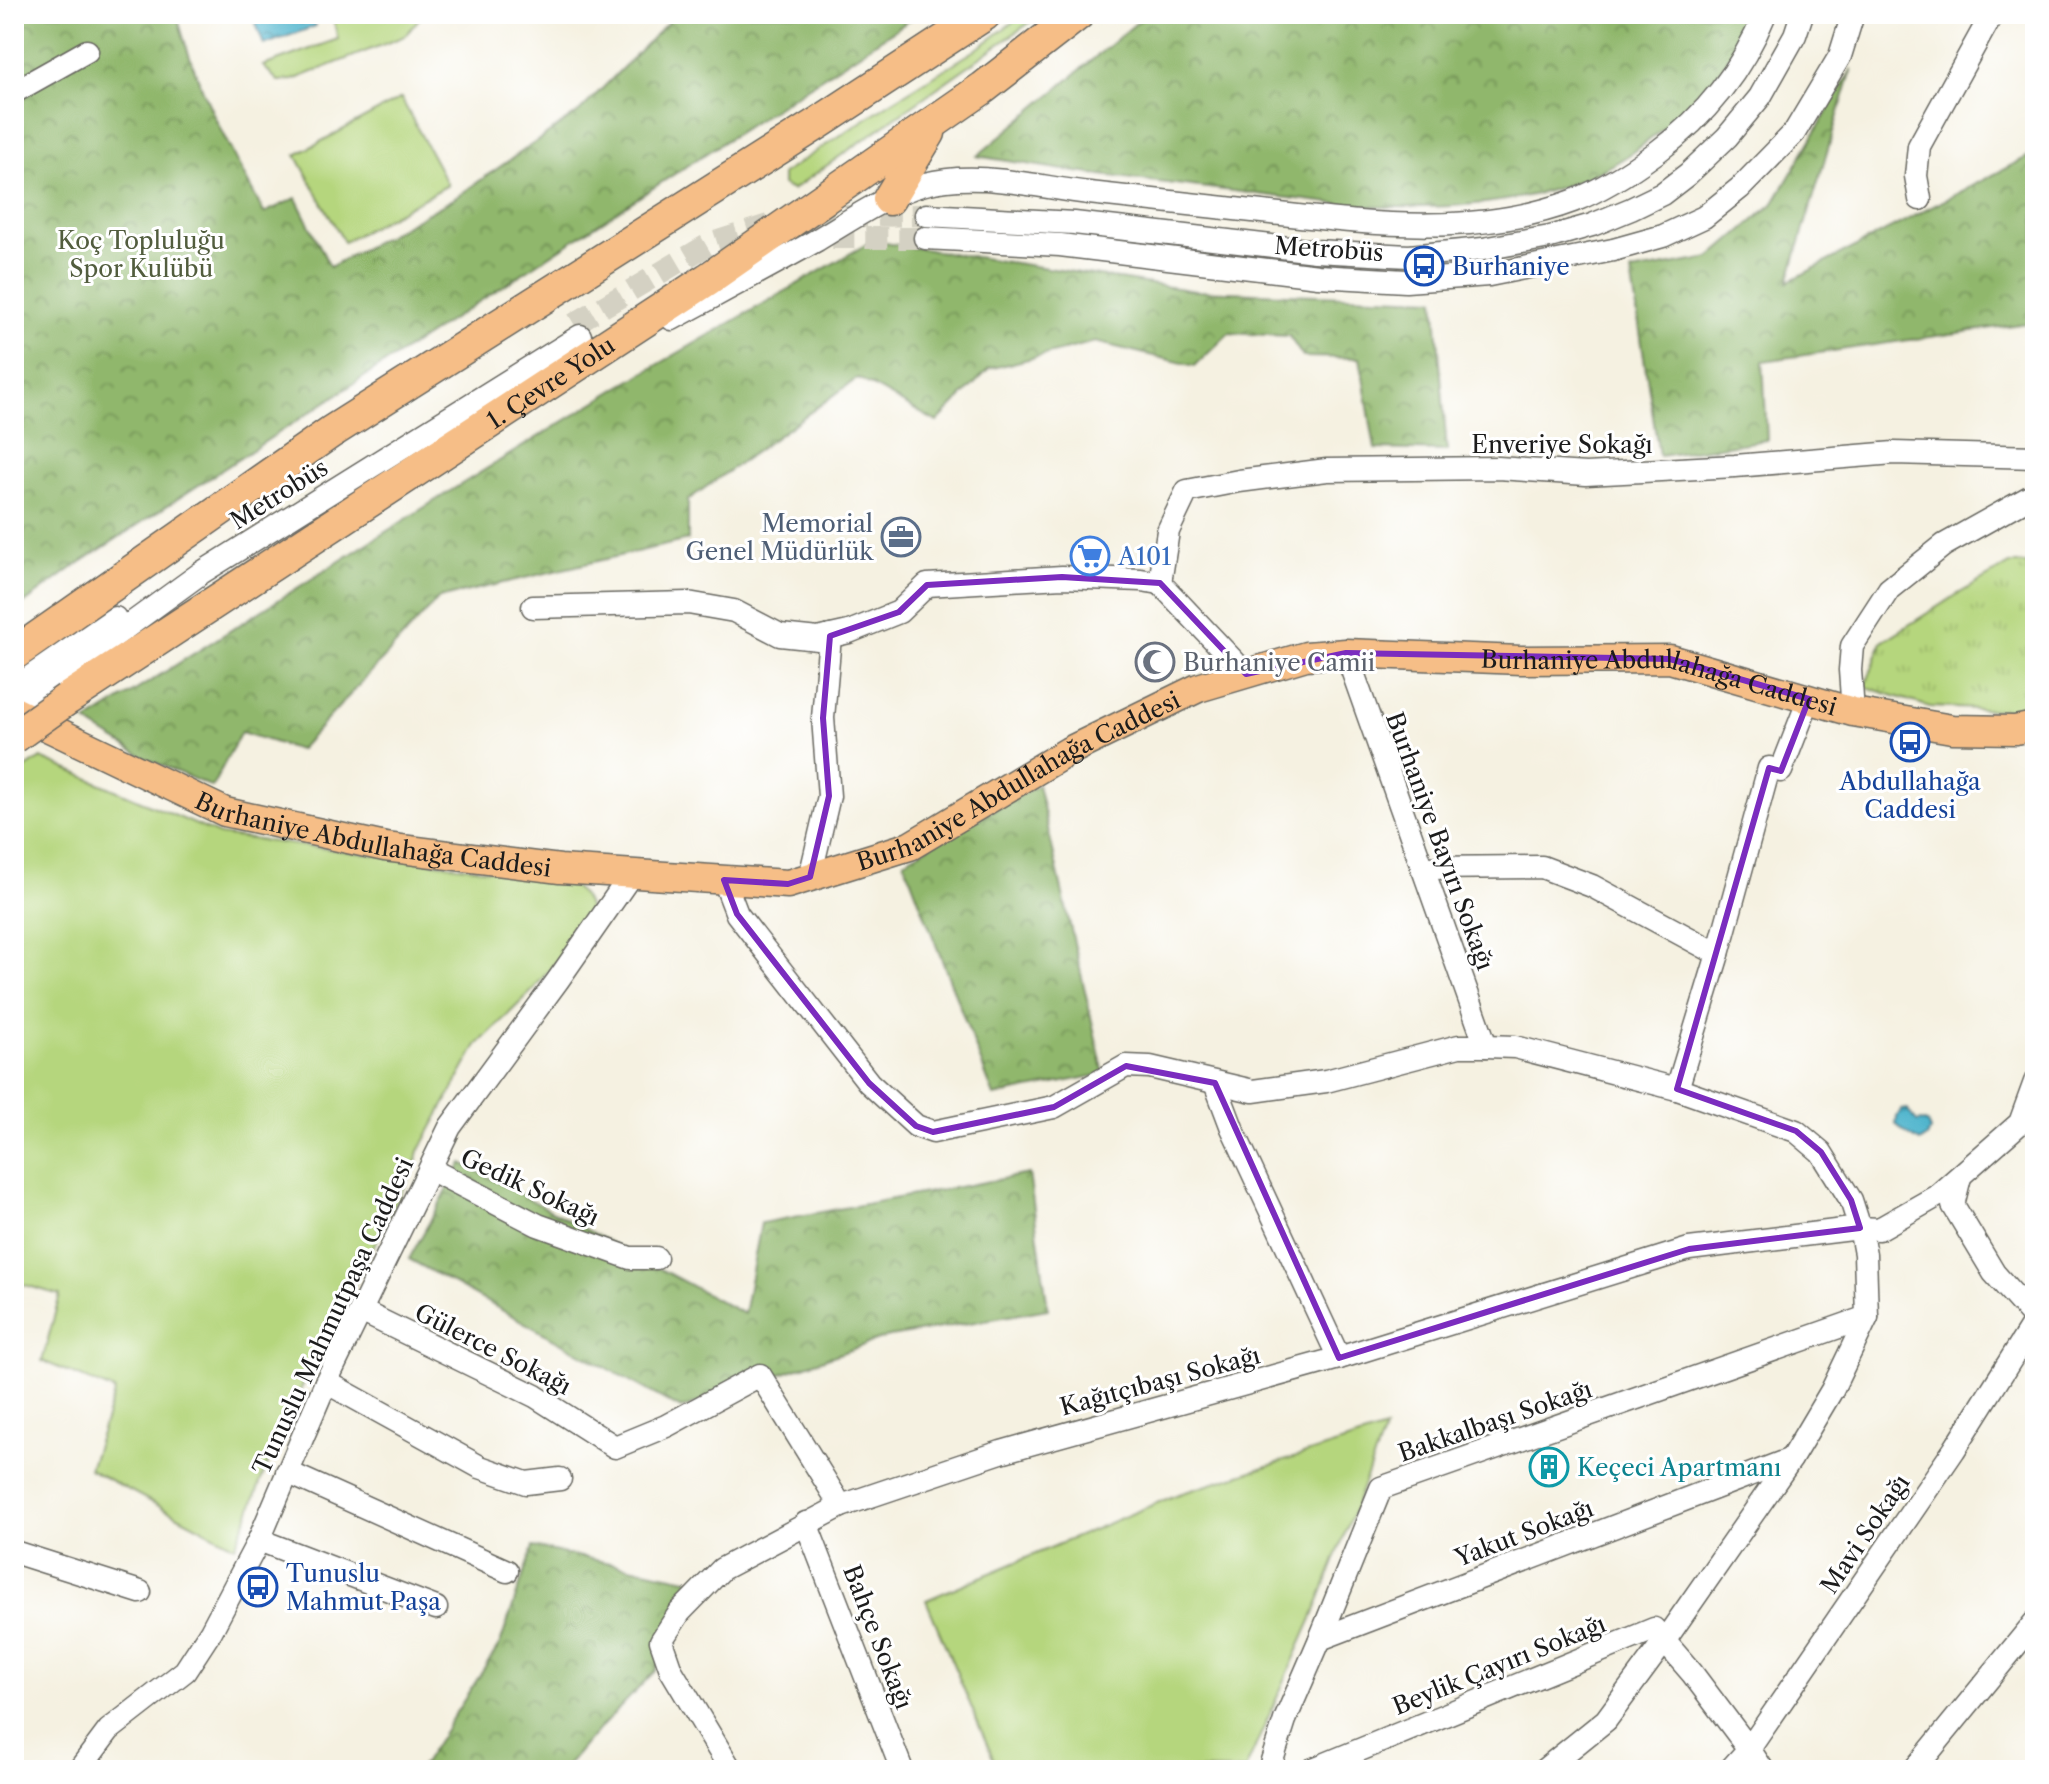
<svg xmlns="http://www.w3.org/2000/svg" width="2049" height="1784" font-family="'Libre Caslon Text',serif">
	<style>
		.green { fill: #b5d67d; stroke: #68794c; stroke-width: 2 }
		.forest { fill: url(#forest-crowns); stroke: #566a44; stroke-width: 2 }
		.park { fill: url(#park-tufts); stroke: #68794c; stroke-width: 2 }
		.water { fill: url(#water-ripples); stroke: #346874; stroke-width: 2 }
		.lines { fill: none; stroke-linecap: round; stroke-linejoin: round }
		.minor-tunnel { stroke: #d4d1c3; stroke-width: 22; stroke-dasharray: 22 11; stroke-linecap: butt }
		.minor-casing { stroke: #686761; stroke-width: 25 }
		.major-casing { stroke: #686761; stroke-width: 31 }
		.highway-casing { stroke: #686761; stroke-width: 35 }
		.minor { stroke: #fff; stroke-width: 22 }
		.major { stroke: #f6be87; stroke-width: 28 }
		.highway { stroke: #f6be87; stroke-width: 32 }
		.highway-bridge-casing { stroke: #686761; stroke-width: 35; stroke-linecap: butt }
		.highway-bridge { stroke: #f6be87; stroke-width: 32 }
		.marked { fill: none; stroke: #7b2cbf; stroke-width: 6; stroke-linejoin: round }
		.labels { text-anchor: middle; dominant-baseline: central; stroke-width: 6; stroke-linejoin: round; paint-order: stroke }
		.park-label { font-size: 24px; fill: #525d3e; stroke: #fff }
		.street-label { font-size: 24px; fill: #1c1c1c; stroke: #fff }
		.transit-label { font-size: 24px; fill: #164399; stroke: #fff; text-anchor: start }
		.service-label { font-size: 24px; fill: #4e5e75; stroke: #fff; text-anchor: end }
		.shop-label { font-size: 24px; fill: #366cbe; stroke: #fff; text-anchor: start }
		.worship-label { font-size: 24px; fill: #5b616d; stroke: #fff; text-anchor: start }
		.culture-label { font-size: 24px; fill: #0d838f; stroke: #fff; text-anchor: start }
	</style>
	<defs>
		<pattern id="forest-crowns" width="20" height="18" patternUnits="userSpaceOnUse" patternTransform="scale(2)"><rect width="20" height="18" fill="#90b76c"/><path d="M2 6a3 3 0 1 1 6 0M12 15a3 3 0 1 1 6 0" fill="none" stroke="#759458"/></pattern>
		<pattern id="park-tufts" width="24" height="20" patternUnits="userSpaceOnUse" patternTransform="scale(2)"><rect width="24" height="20" fill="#b5d67d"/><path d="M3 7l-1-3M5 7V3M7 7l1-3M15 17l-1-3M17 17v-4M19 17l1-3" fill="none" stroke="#9bb76b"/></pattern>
		<pattern id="water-ripples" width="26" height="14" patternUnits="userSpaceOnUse" patternTransform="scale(2)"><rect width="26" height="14" fill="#4db4cc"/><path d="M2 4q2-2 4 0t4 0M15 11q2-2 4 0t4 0" fill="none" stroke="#3f92a5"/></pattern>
	</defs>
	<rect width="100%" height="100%" fill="#fff"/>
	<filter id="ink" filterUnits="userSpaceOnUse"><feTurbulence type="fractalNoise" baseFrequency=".0125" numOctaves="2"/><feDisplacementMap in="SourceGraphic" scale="16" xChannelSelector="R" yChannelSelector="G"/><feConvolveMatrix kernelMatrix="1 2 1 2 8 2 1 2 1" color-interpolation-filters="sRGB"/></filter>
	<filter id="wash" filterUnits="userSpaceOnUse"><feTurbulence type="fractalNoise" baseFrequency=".006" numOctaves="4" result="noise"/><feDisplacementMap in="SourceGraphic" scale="32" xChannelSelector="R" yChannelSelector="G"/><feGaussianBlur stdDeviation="1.8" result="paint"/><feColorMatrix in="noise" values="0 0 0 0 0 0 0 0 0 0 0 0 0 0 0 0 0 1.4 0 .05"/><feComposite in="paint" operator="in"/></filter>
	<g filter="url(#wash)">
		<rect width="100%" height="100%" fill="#f5f1e1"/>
		<g class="green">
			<path d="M332,14H423L405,36L293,80L278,81L263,66L338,39Z"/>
			<path d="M1024,14H1042L792,190L782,185V174L888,104L974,51Z"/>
			<path d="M401,98L448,185L344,242L296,155Z"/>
			<path d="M41,758L220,835L566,880C582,894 593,902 587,924L532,991L477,1045L419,1151L416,1163L279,1432L248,1516L235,1546L89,1469L115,1391L42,1361L60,1295L14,1282V776Z"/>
			<path d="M1385,1429L1314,1614L1245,1770H998L926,1600L1176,1495Z"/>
		</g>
		<g class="forest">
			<path d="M14,14H177C194,84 230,149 264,213L296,198L330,267L452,200L579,112L676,14H919L75,566L14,611Z"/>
			<path d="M1147,14H1751C1741,32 1734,52 1722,68C1714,80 1702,90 1693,100C1669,125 1643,148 1612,165C1539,207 1437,210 1355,206L1076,172L977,156Z"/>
			<path d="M1852,69L1788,282L2035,153V322L1763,361L1767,440L1659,456L1631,272L1710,258L1774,203Z"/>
			<path d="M872,241L1196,291L1435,299L1447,451L1375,449L1360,358L1303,357L1289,336L1229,333L1195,366L1095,342L989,369L937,422L858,378L688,500V540L439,598L299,750L241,732L212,787L145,758L86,722L447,493L621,386Z"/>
			<path d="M1038,785L1104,1074L994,1096L904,861Z"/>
			<path d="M462,1163L744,1314L761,1223L1029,1174L1048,1309L884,1338L681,1409L409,1259Z"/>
			<path d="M533,1547L697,1581L655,1671L584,1745L563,1770H419L500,1644Z"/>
		</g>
		<path class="park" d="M2010,564H2035V708L2026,711L1930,707L1865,687L1882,642L1953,597Z"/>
		<g class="water">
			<path d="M265,14H312L316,26L264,45L254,18Z"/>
			<path d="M1907,1109L1917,1122L1922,1121L1927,1123L1930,1130L1927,1137L1920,1142L1903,1131L1896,1124L1897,1117L1901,1110Z"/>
		</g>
	</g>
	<g filter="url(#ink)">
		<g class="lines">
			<g class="minor-tunnel">
				<path d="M767,244L793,238H925"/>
				<path d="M574,324L709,244L793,217L926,215"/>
			</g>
			<g class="minor-casing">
				<g id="minor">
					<path d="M14,92L87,51"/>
					<path d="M1920,199L1916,176L1919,146L1992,14"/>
					<path d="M926,215L1074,223L1315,251L1409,256L1483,249L1550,237L1592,225L1631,209L1662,194L1688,174L1727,137L1760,97L1795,35L1802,14"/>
					<path d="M925,238L1060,245L1318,276L1406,281L1489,275L1613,250L1663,236L1704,217L1740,188L1794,133L1840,56L1853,14"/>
					<path d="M672,319C720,293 769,267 817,240C849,221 890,193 925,184C976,170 1037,187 1089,193C1149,200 1210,206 1271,213C1371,224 1477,237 1573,201C1604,189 1631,171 1657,152C1706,116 1742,70 1765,14"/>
					<path d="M1160,583L1168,531L1187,491L1239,481L1327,470L1498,468L1586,474L1735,466L1894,453L2035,457"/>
					<path d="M1160,583L1246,674"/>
					<path d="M533,607L688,603L734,611L780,635L818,639L849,632L899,612L927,585L1062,577L1141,580L1160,583"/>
					<path d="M1346,653L1486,1046"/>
					<path d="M14,688L115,618"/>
					<path d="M14,709L201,573L580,336"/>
					<path d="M1853,712L1850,670L1852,646L1889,589L1944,545L2035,494"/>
					<path d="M1422,868L1542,867L1592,886L1718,954"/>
					<path d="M810,877L829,796L823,718L830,636"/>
					<path d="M724,880L737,914L869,1083L916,1126L933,1132L1054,1107L1126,1066L1150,1067L1253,1091L1326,1081L1459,1046H1486L1515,1047L1677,1089L1796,1131L1821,1152L1851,1200L1860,1228L1865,1254L1867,1317L1832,1390L1791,1459L1665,1640L1606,1720L1544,1770"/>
					<path d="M1215,1083L1232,1128L1339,1358"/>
					<path d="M1677,1089L1718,954L1769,768L1781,771L1809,699"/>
					<path d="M430,1169L538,1225L630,1258H656"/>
					<path d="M1960,1177L1953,1205L1994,1273L2035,1319"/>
					<path d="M361,1311L535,1396L615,1447L666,1426L760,1375L841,1506"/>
					<path d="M326,1382L480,1467L526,1483L560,1479"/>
					<path d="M287,1472L507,1571"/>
					<path d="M806,1523L902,1770"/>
					<path d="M259,1540L436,1608"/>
					<path d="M14,1552L140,1592"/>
					<path d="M1320,1639L1791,1459"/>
					<path d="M79,1770L109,1730L185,1671L211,1631L259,1540L326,1382L450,1127L558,980L631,875"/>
					<path d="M731,1770L671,1670L661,1641L680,1612L722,1569L841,1506L1001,1452L1339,1358L1689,1249L1860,1228L1879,1229L1937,1196L2020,1123L2035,1082"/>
					<path d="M1269,1770L1285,1720L1320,1639L1381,1488L1867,1317"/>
					<path d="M1311,1770L1654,1629L1692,1673L1749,1749L1763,1770"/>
					<path d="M1730,1770L1749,1749L1954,1450L2035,1321"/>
					<path d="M1914,1770L2035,1622"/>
				</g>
			</g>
			<g class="major-casing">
				<g id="major">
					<path id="s1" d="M14,711L225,812L385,847L560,869L788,884L910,846L1069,751L1198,688L1306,656L1346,653L1521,660L1670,659L1853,712L1952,729L2015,730L2035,726"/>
				</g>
			</g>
			<g class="highway-casing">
				<g id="highway">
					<path d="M889,199L929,133"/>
					<path d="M14,654L331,432L820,122L985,14"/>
					<path id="s2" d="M67,699L708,279L983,88L1078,14"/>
				</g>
			</g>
			<use href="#minor" class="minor"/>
			<use href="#major" class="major"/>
			<use href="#highway" class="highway"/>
			<g class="highway-bridge-casing">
				<path id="highway-bridge" d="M14,737L67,699"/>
			</g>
			<use href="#highway-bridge" class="highway-bridge"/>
		</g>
	</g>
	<path class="marked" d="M1062,577L1160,583L1246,674L1346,653L1670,659L1809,699L1781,771L1769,768L1677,1089L1796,1131L1821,1152L1851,1200L1860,1228L1689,1249L1339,1358L1215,1083L1126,1066L1054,1107L933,1132L916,1126L869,1083L737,914L724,880L788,884L810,877L829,796L823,718L830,636L899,612L927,585Z"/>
	<defs>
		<g id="bus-ring" transform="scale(2)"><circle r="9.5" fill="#fff" stroke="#1a4fb4" stroke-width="1.5"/><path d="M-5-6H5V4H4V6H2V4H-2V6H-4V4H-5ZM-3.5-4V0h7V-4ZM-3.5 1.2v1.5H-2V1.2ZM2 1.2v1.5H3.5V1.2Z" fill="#1a4fb4"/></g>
		<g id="office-ring" transform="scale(2)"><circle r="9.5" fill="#fff" stroke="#5c6f8a" stroke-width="1.5"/><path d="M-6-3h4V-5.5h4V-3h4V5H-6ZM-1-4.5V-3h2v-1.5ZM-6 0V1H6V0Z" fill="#5c6f8a"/></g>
		<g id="supermarket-ring" transform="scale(2)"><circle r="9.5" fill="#fff" stroke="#3f7fe0" stroke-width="1.5"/><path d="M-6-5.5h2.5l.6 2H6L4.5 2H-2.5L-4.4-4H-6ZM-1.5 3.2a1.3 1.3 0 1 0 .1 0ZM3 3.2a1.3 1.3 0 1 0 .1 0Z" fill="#3f7fe0"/></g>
		<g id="mosque-ring" transform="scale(2)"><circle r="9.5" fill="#fff" stroke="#6b7280" stroke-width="1.5"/><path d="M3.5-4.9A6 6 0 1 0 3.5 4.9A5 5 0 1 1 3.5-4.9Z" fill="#6b7280"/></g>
		<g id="building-ring" transform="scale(2)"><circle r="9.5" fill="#fff" stroke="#0f9aa8" stroke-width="1.5"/><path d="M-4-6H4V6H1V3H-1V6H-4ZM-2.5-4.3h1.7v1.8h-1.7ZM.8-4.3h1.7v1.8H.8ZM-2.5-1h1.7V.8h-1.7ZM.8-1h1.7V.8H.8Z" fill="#0f9aa8"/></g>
	</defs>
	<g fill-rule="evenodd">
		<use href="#bus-ring" x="1424" y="266"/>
		<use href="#office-ring" x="901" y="537"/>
		<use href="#supermarket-ring" x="1090" y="556"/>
		<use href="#mosque-ring" x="1155" y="662"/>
		<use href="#bus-ring" x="1910" y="742"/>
		<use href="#building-ring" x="1549" y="1467"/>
		<use href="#bus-ring" x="258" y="1587"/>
	</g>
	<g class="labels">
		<g class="park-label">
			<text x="141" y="240">Koç Topluluğu<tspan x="141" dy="28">Spor Kulübü</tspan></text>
		</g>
		<g class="street-label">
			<text transform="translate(1329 249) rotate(4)">Metrobüs</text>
			<text stroke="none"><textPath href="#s2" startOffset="578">1. Çevre Yolu</textPath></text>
			<text x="1562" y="444">Enveriye Sokağı</text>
			<text transform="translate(279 494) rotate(-32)">Metrobüs</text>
			<text stroke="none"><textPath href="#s1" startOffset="1728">Burhaniye Abdullahağa Caddesi</textPath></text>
			<text stroke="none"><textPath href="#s1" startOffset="1056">Burhaniye Abdullahağa Caddesi</textPath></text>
			<text stroke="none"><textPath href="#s1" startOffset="384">Burhaniye Abdullahağa Caddesi</textPath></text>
			<text transform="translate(1440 841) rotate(70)">Burhaniye Bayırı Sokağı</text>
			<text transform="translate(530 1187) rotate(25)">Gedik Sokağı</text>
			<text transform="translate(333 1316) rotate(-65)">Tunuslu Mahmutpaşa Caddesi</text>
			<text transform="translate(493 1349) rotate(27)">Gülerce Sokağı</text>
			<text transform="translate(1160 1381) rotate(-15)">Kağıtçıbaşı Sokağı</text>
			<text transform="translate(1495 1421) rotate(-19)">Bakkalbaşı Sokağı</text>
			<text transform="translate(1524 1533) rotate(-21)">Yakut Sokağı</text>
			<text transform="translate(1865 1534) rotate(-56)">Mavi Sokağı</text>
			<text transform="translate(878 1637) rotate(69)">Bahçe Sokağı</text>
			<text transform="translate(1499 1665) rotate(-22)">Beylik Çayırı Sokağı</text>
		</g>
		<g class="transit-label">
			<text x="1452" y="266">Burhaniye</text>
			<text x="1910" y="781" text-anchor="middle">Abdullahağa<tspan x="1910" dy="28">Caddesi</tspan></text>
			<text x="286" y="1573">Tunuslu<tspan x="286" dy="28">Mahmut Paşa</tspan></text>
		</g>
		<g class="service-label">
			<text x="873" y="523">Memorial<tspan x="873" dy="28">Genel Müdürlük</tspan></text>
		</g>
		<g class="shop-label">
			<text x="1118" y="556">A101</text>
		</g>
		<g class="worship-label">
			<text x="1183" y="662">Burhaniye Camii</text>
		</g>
		<g class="culture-label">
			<text x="1577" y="1467">Keçeci Apartmanı</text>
		</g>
	</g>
	<rect width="2049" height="1784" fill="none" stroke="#fff" stroke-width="48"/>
</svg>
